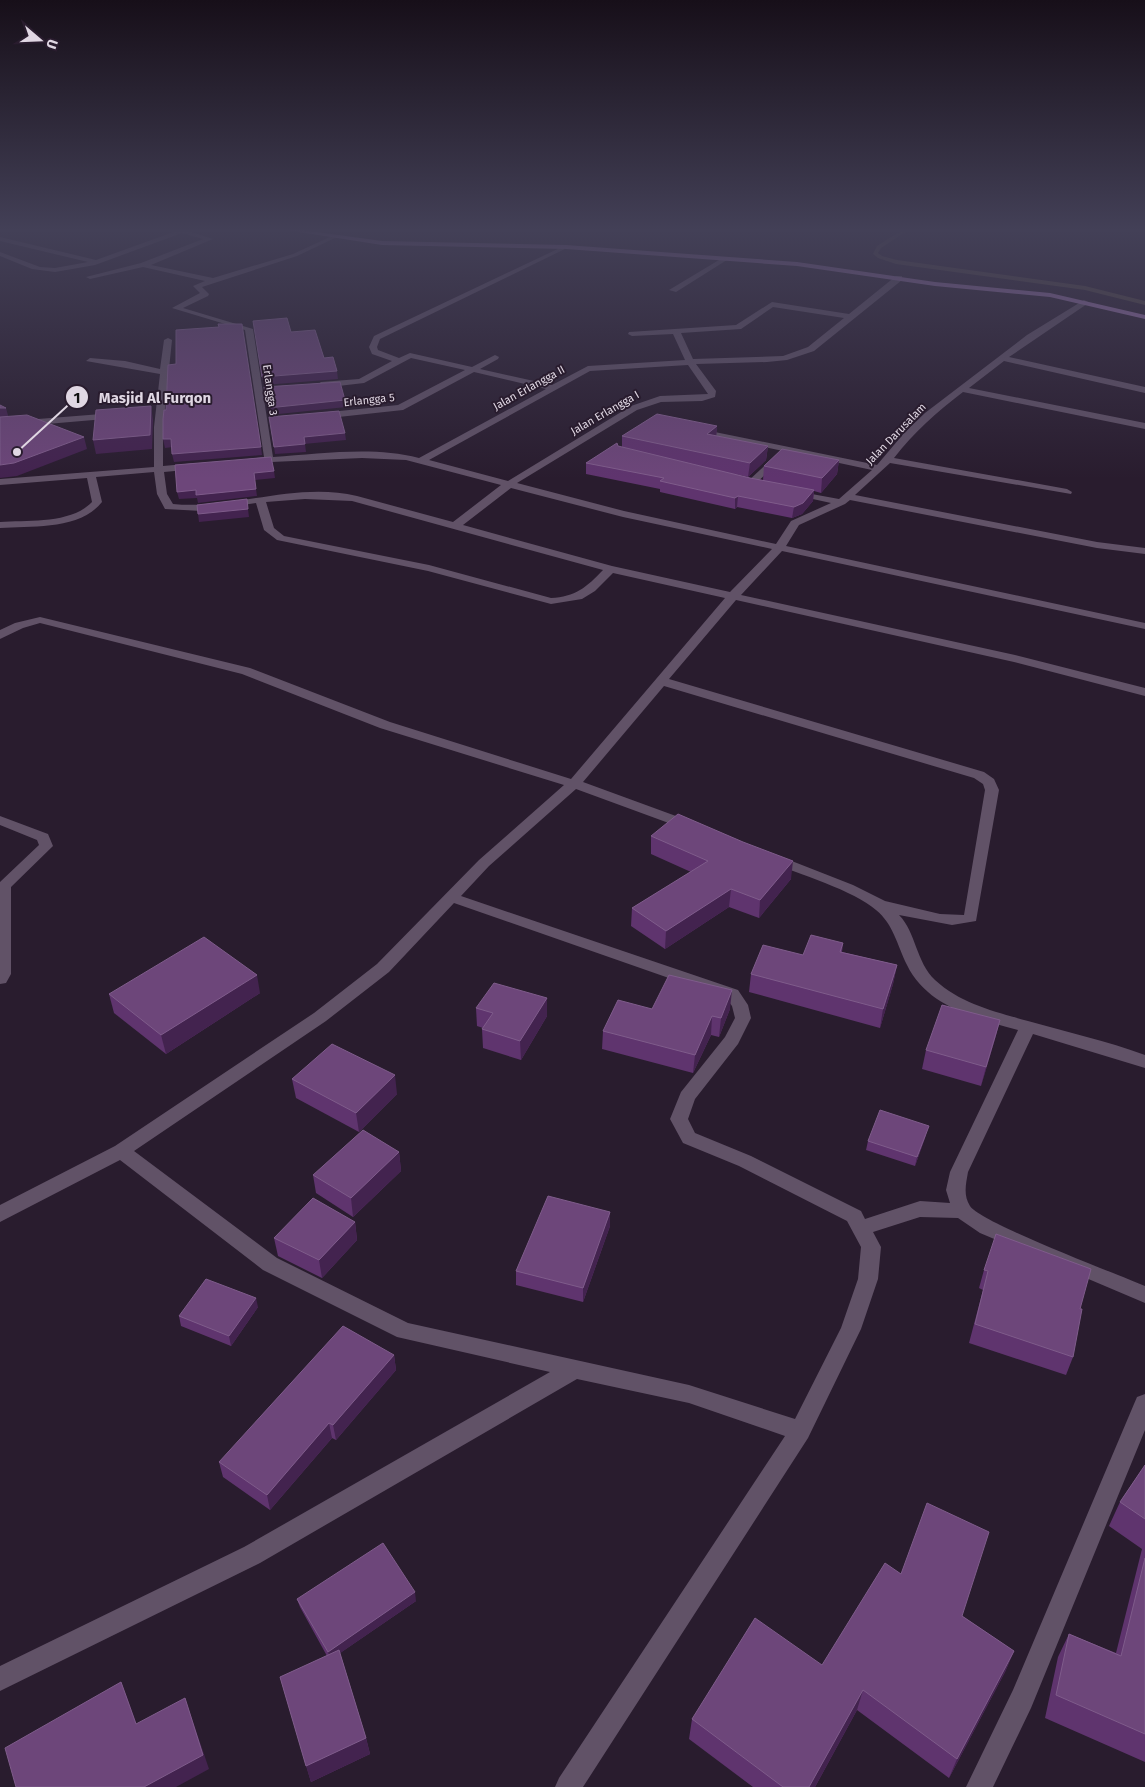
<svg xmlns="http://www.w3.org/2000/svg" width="1145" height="1787" font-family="'Fira Sans',sans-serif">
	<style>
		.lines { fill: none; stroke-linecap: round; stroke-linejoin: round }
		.stream { fill: #534844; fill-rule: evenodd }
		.minor { fill: #615267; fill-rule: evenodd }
		.major { fill: #a277b3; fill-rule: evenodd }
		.wall { fill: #5f346e }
		.shaded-wall { fill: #43234f }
		.building { fill: #6d467a; stroke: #7f5c8b }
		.labels { text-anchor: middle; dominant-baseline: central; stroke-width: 4; stroke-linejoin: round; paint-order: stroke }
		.far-street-label { font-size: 11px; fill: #e0d7e3; stroke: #291c2e }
		.leader { fill: none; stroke: #e0d7e3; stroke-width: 2 }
		.callout-dot { fill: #e0d7e3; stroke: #291c2e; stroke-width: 2 }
		.mark-label { font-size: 15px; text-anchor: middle; font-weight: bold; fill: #111 }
		.callout-label { font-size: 15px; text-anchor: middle; font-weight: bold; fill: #e0d7e3; stroke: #291c2e; stroke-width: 4; stroke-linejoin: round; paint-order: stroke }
	</style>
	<rect width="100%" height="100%" fill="#291c2e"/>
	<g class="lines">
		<path class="stream" d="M904,229H910L881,248L878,253L882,256L897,260L1085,286L1145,301V305L1085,290L896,264L878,258L873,254L877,246Z"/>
		<g class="minor">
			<path d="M190,229L188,231L213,239L151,265L213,278L293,254L332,236L337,237L297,256L202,287L209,294L208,296L183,308L253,329L273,457C321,454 373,446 419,458L546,389L474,372L403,410L320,419L315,416L320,413L398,405L465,370L411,358L364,383L321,388L317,385L321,382L359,379L392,361L372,354L369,347L374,336L564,246L569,247L380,339L377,347L378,350L399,358L410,353L472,367L495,355L499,357L498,359L480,369L552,385L588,366L685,360L673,334L632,336L628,334L629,332L736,325L772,302L849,314L896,276H902V280L814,351L787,360L767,362L696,364L716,391L715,397L702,401L661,402L637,410L517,483L624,511L776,544L791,521L831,503L790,494V490L839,499L872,470L698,433L695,432V428L877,465L905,432L925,413L1027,335L1084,300L1088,302L1087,304L1009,357L1145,387V393L1004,361L969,388L1145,423V429L963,392C937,412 914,432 894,458L1067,489L1072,492L1071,494L890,463L855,495L1097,542L1145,548V554L1097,548L850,500L845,504L799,525L786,546L1145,623V629L782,551L741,595L1015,655L1145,688V696L1014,662L736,600L669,679L984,772L994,779L999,790L976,921L952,925L899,915C916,932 916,962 935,980C961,1004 996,1012 1028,1021C1067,1032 1107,1041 1145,1055V1068L1033,1034L968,1172C966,1184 963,1195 970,1206C981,1223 1117,1274 1145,1286V1303L980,1233L958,1218L920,1217L873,1232L881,1247L878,1279L861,1329L808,1438L583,1787H555L559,1778L785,1436L689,1403L577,1379L260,1563L0,1691V1666L244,1547L550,1372L397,1337L263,1270L120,1160L0,1222V1205L115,1146L314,1013L377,964L479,860L564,785L380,728L242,674L40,623L23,628L0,639V630L15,623L40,617L250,668L390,722L571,779L725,598L613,573L595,591L582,599L551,604L428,571L277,540L264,530L256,503L202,511L165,509L157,494L154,472L96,477L102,502C80,530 32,526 0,528V522C29,520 71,524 92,502L87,478L0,485V479L154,467V427L160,374L86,361L90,358L125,361L160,369L164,340L168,338L172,340L163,427V466L196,463L201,466L196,469L164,472L167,494L173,504C234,510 296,481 357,496L453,522L501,485L406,460L362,458L248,463V459L264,457L245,330L172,308L200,293L193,286L205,281L143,267L90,279L86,277L141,263L203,239L182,233L95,265L55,272L32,269L0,256V252L40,267L55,268L88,262L0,241V237L96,260L179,230ZM773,307L844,318L808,347L783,356L693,359L681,333L741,329ZM688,365L708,394L660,396L631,406L508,481L429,460L590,371ZM511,488L623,517L772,549L730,592L612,566L463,525ZM305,499L352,501L603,570C587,587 575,597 551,598L429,565L284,536L274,528L266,502ZM664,686L974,778L983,784L985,790L964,915L940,914L885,901L853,885L779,856L774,855L767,859L769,862C797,873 855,891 876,910C894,925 897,945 907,965C927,1007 978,1019 1018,1030L950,1172L946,1190L950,1203L920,1201L865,1219L861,1211L751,1156L695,1133L688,1119L695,1099L738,1044L751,1018L748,1005L738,990L461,896L489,866L576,789L685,829H695L697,826L695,823L583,782ZM454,903L726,998L732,1006L735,1018L725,1037L681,1092L670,1119L683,1143L739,1166L847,1221L861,1247L858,1279L841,1328L795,1419L689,1385L408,1323L277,1258L134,1151L326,1021L389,972Z"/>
			<path d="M724,257L730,258L676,292L669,290Z"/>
			<path d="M114,413L119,416L117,418L0,428V422Z"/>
			<path d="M776,455L784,457L753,486H747V482Z"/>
			<path d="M0,816L48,834L53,846L11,887V974L6,983L0,984V882L39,845L37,840L0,825Z"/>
			<path d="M1145,1394V1430L1031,1708L993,1787H966L1013,1690L1134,1404L1137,1397Z"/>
		</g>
		<path class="major" d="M280,229H295L382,241L566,245L797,262L935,282L1050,293L1145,315V319L1050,297L935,286L797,266L566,249L382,245Z"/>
	</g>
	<g class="wall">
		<path d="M717,426L716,436L768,446L766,460L748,477L735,474L750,478L763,480L764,466L839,460L837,474L821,493L814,491L813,501L802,514L792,518L737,507L735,509L660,492V489L586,474V463L618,446L622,447V436Z"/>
		<path d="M651,836L791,879L759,918L729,907L665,949L631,926L632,908L691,872L651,854Z"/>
		<path d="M843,943L842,952L897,965L893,984L880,1028L749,992L751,974L803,955Z"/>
		<path d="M260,993L166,1054L114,1013L109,994Z"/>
		<path d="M547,998V1016L521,1060L483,1048L482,1029L483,1028L477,1026L476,1008Z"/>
		<path d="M652,1009H730L719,1037L711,1035L693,1073L602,1049L603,1031Z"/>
		<path d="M1000,1020L995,1039L981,1086L922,1069L926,1050Z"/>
		<path d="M292,1079L397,1094L359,1132L296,1098Z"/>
		<path d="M926,1135L915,1166L866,1150L868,1141Z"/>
		<path d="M399,1152L401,1171L353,1217L316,1193L313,1175Z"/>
		<path d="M610,1212V1226L583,1302L516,1285V1271Z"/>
		<path d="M355,1222L357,1240L322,1278L278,1256L274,1238Z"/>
		<path d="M984,1270L1080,1309L1073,1357L1066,1375L969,1343L983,1290L979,1288Z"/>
		<path d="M258,1307L231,1346L181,1326L179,1316Z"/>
		<path d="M394,1355L396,1370L336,1440L332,1438L270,1510L223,1477L219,1462Z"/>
		<path d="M1145,1465V1762L1045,1718L1058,1657L1069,1634L1116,1653L1142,1549L1109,1526L1120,1502Z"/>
		<path d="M297,1599L416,1601L340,1653L366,1738L370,1754L311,1782L280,1677L327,1656L300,1607Z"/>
		<path d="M962,1616L1014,1651L1005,1672L949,1778L857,1710L815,1787H753L689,1739L692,1719Z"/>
	</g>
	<g class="shaded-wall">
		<path d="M337,371L338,379L264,385L262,377Z"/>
		<path d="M345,400L346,407L269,415L268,408Z"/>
		<path d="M151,406L153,420L152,449L96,454L93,440Z"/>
		<path d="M0,408H6L9,419L0,421Z"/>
		<path d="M717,426L716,440L707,434Z"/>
		<path d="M345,433L346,440L304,444V437Z"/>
		<path d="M84,437L87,449L17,476L0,478V465Z"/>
		<path d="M163,439H171L173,447L165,448Z"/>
		<path d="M305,444L306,452L275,454L274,447Z"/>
		<path d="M768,446L766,460L748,477L750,463Z"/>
		<path d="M261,447L262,455L174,462L172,454Z"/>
		<path d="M839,460L837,474L821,493L822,478Z"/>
		<path d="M274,471L275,478L255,480L254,473Z"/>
		<path d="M256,489L257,496L198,503L197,498L179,499L177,492L196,490Z"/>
		<path d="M814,490L813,501L802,514L792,518L794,507Z"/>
		<path d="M738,496L737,507L735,509V498Z"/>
		<path d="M248,509L249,517L199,522L198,514Z"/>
		<path d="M793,861L791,879L759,918L760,900Z"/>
		<path d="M731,889L729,907L665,949L666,931Z"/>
		<path d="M897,965L893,984L880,1028L883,1009Z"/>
		<path d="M257,975L260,993L166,1054L161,1035Z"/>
		<path d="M732,990L730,1009L719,1037L721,1018Z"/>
		<path d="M547,998V1016L521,1060L520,1041Z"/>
		<path d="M712,1016L711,1035L693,1073L695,1055Z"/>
		<path d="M1000,1020L995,1039L981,1086L986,1067Z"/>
		<path d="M395,1075L397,1094L359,1132L356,1113Z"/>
		<path d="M929,1126L926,1135L915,1166L917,1157Z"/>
		<path d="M399,1152L401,1171L353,1217L351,1198Z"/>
		<path d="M610,1212V1226L583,1302V1288Z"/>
		<path d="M355,1222L357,1240L322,1278L319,1260Z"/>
		<path d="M256,1298L258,1307L231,1346L229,1336Z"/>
		<path d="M394,1355L396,1370L336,1440L333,1425Z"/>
		<path d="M329,1423L332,1438L270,1510L267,1495Z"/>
		<path d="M415,1592L416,1601L330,1660L328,1652Z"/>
		<path d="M1014,1651L1005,1672L949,1778L957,1759Z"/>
		<path d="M121,1682L127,1697L142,1739L136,1724Z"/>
		<path d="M863,1690L857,1710L815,1787H809Z"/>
		<path d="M185,1698L209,1769L176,1787H144Z"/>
		<path d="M366,1738L370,1754L311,1782L306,1766Z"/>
	</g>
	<g class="building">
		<path d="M287,318L291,332L315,330L324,358L333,357L337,371L262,377L253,321Z"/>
		<path d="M218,324H242L261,447L172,454L171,439H163V419L164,410H166L168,365L176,364V330L219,327Z"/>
		<path d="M340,382L345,400L268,408L264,387Z"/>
		<path d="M0,405L6,408H0Z"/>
		<path d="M151,406L150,435L93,440L96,410Z"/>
		<path d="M339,411L345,433L304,437L305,444L274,447L269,417Z"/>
		<path d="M657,414L717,426L707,434L768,446L750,463L622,436Z"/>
		<path d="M27,415L84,437L14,463L0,465V417Z"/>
		<path d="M617,443L618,446L750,478L814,490L803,503L794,507L738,496L735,498L660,481L664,478L586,463Z"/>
		<path d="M782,449L839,460L822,478L764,466Z"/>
		<path d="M271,457L274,471L254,473L256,489L196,495V490L177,492L175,465Z"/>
		<path d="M247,499L248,509L198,514L197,505Z"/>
		<path d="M678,814L743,842L793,861L760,900L731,889L666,931L632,908L708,861L651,836Z"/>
		<path d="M811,935L843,943L840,952L897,965L883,1009L751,974L763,945L803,955Z"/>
		<path d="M204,937L257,975L161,1035L109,994Z"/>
		<path d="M669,975L732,990L721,1018L712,1016L695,1055L603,1031L618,1000L652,1009Z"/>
		<path d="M494,983L547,998L520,1041L482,1029L493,1013L476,1008Z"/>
		<path d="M942,1005L1000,1020L986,1067L926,1050Z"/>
		<path d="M332,1044L395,1075L356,1113L292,1079Z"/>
		<path d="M880,1110L929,1126L917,1157L868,1141Z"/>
		<path d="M363,1130L399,1152L351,1198L313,1175Z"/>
		<path d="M548,1196L610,1212L583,1288L516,1271Z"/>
		<path d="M313,1198L355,1222L319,1260L274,1238Z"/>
		<path d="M996,1234L1091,1269L1080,1309H1082L1073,1357L975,1324L988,1271L984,1270Z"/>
		<path d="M206,1279L256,1298L229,1336L179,1316Z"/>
		<path d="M343,1326L394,1355L333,1425L329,1423L267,1495L219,1462Z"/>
		<path d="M1145,1465V1519L1120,1502Z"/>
		<path d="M927,1503L989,1532L962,1616L1014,1651L957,1759L863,1690L809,1787H783L692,1719L755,1618L822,1665L885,1563L901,1574Z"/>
		<path d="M383,1543L415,1592L328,1652L297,1599Z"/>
		<path d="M1145,1558V1734L1056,1695L1069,1634L1121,1656Z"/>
		<path d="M339,1650L366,1738L306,1766L280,1677Z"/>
		<path d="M121,1682L136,1724L185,1698L203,1755L144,1787H16L5,1748Z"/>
	</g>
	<linearGradient id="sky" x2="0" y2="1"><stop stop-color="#170f19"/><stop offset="0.48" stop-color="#434057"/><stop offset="1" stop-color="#434057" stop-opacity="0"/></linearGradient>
	<rect width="1145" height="479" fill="url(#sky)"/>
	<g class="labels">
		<g class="far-street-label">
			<text transform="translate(529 388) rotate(-29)">Jalan Erlangga II</text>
			<text transform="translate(270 390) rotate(82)">Erlangga 3</text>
			<text transform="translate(369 400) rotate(-6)">Erlangga 5</text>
			<text transform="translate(605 413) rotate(-30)">Jalan Erlangga I</text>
			<text transform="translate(896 434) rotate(-46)">Jalan Darusalam</text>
		</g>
	</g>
	<path class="leader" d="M17 452L77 397"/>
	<g class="callout-dot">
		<circle cx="17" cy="452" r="5"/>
		<circle cx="77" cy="397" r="12"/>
	</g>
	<g class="mark-label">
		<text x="77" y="403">1</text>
	</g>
	<g class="callout-label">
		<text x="155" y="403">Masjid Al Furqon</text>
	</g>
	<g transform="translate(40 40) rotate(109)" stroke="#291c2e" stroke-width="4" paint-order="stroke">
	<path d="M0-4L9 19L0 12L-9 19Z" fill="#e0d7e3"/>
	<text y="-8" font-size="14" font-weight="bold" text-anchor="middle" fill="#e0d7e3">U</text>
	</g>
</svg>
